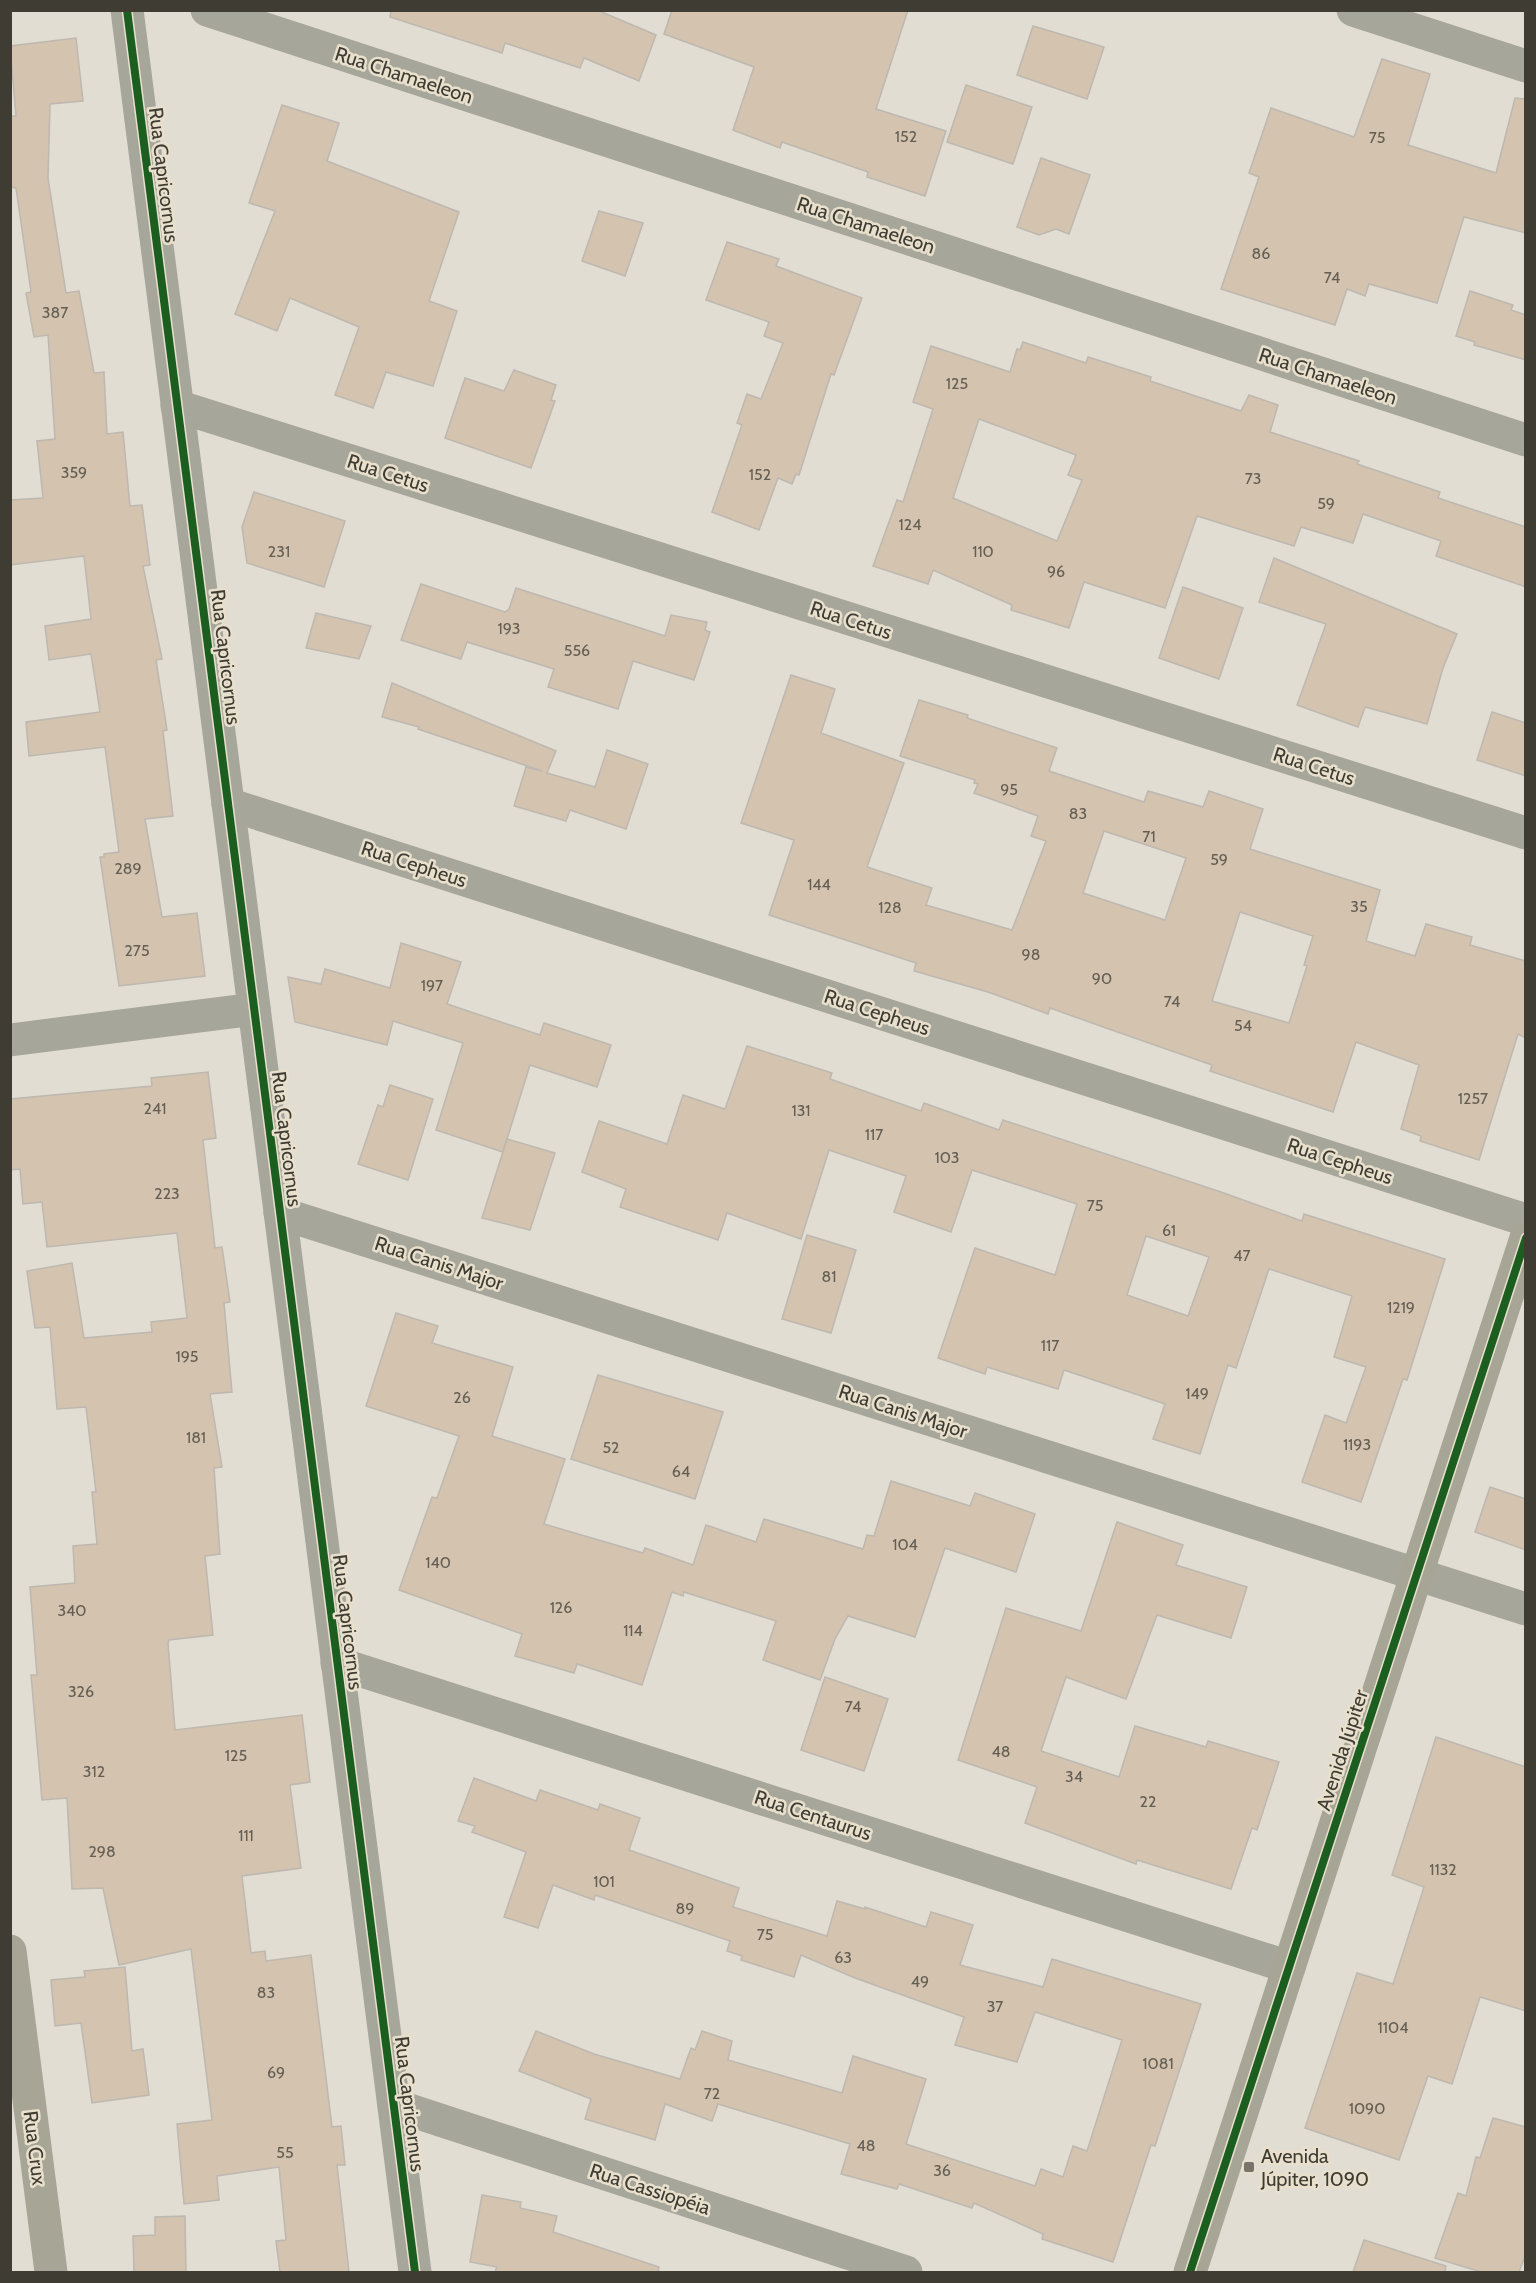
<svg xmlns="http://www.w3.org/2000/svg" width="1536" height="2283" font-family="Cabin,sans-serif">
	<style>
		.building { fill: #d3c3af; stroke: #bdb8b0; stroke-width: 1.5; fill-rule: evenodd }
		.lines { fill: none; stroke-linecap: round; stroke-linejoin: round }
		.street { stroke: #a6a69a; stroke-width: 33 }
		.secondary { stroke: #a6a596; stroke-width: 33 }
		.cycleway-casing { stroke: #e8e0cc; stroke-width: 11 }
		.cycleway { stroke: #1b5e20; stroke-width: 8 }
		.poi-dot { fill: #78746b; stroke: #e8e0cc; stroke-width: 2 }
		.labels { text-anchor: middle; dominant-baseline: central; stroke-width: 5; stroke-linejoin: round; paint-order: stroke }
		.number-label { font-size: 16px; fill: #645e53 }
		.street-label { font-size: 20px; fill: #3f3c34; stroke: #e8e0cc }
		.poi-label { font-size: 20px; fill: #3f3c34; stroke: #e8e0cc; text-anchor: start }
	</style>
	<rect width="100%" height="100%" fill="#e2ddd2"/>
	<g class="building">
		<path d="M391,10H597L656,35L639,81L584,58L580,68L505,43L502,53L390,17Z"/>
		<path d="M672,10H908L876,109L946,131L925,196L867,177L868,172L782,142L780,148L733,130L754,67L664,34Z"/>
		<path d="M1033,26L1104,47L1087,99L1017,75Z"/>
		<path d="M76,38L83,101L50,104L48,178L66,293L79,291L94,373L104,372L107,434L123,432L130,506L142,505L150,565L143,566L162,659L156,660L167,730L163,731L173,816L145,819L162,917L197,913L205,976L119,986L100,857H104V854L119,852L105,747L29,756L26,722L100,712L91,654L49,660L45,626L91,619L84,556L10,565V500L43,498L37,441L55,439L48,335L34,337L26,293L31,292L16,188L10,187V116H16L10,46Z"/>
		<path d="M1382,59L1430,74L1408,145L1496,173L1515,98L1526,99V233L1464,217L1437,303L1369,284L1365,296L1347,289L1335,325L1221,289L1259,177L1249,173L1271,108L1354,137Z"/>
		<path d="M966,85L1032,107L1013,164L947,142Z"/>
		<path d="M282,105L339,123L327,161L459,212L429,301L457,311L433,386L386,372L373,408L335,395L359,327L290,298L277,331L235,314L275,211L249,203Z"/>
		<path d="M1041,158L1090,175L1069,234L1056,229L1039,235L1017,227Z"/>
		<path d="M599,211L643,223L625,276L582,261Z"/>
		<path d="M727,242L779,259L776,266L862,298L834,375L831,374L799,475L796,474L792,484L778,478L759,530L712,512L742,425L737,423L747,394L761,399L783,343L764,336L769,322L706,300Z"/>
		<path d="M1470,291L1513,305L1511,310L1526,315V360L1474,345L1475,342L1456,336Z"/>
		<path d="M1023,342L1086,363L1088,357L1151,377L1150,381L1241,411L1249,395L1278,405L1270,432L1359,461L1357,464L1440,492L1438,498L1526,527V587L1436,556L1441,541L1363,514L1353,543L1301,527L1294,546L1197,516L1165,608L1084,582L1069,628L1011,610L1012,605L933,570L928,584L873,566L897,500L903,502L933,409L913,402L931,346L1010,372L1017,349L1020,350ZM979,419L1076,455L1068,475L1082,480L1057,541L953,498Z"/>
		<path d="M514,370L556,385L551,400L555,401L531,468L445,438L465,378L504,391Z"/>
		<path d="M254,492L345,521L324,587L247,563L242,527Z"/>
		<path d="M1274,558L1457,634L1443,668L1427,724L1365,707L1358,727L1297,705L1326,624L1259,602Z"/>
		<path d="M421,584L505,612L509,609L516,588L665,636L671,615L707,622L705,630L710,632L694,680L633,661L618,709L548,687L554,669L467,642L461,659L401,640Z"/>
		<path d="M1183,587L1243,608L1219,679L1159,658Z"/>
		<path d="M316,613L371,626L359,659L306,648Z"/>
		<path d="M791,675L835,689L821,733L904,763L867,867L932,888L926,905L1012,930L1046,841L1031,836L1038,816L974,793L978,784L974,783L975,780L900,756L919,700L968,715L967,718L1057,748L1049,771L1144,802L1148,791L1203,807L1209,791L1263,809L1250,849L1380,890L1366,941L1415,956L1426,924L1472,937L1470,945L1526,961V1038L1518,1034L1479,1160L1420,1141L1421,1136L1401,1129L1419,1065L1356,1042L1333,1112L1210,1071L1212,1065L1106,1028L1050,1008L1048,1014L988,992L914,971L916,963L769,915L794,840L741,823ZM1104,831L1186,858L1165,920L1083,893ZM1240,912L1313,936L1304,965L1307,966L1289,1023L1212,1001Z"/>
		<path d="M392,683L556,751L547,773L595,787L607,750L648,764L626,829L570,810L566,821L514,806L526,767L542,771L418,729L419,727L382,717Z"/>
		<path d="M1492,712L1526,723V776L1477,760Z"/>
		<path d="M401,943L461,962L447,1004L540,1035L544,1023L611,1045L597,1087L530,1065L503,1152L436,1130L463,1043L393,1021L387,1045L295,1022L288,977L321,984L325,969L390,988Z"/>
		<path d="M747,1046L832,1073L830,1079L921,1111L924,1103L999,1130L1003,1120L1221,1192L1302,1221L1304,1214L1445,1259L1407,1380L1403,1379L1361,1502L1302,1482L1325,1415L1346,1423L1366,1367L1334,1357L1352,1296L1269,1269L1236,1368L1228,1365L1200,1454L1153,1439L1165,1404L1064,1370L1058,1389L987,1367L985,1374L938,1358L975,1248L1055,1275L1077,1204L972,1170L951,1232L894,1212L906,1176L829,1150L801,1239L727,1213L718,1240L620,1207L626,1189L582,1172L599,1121L667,1144L683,1095L725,1109ZM1146,1236L1209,1257L1188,1316L1127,1295Z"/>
		<path d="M208,1072L216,1138L203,1140L215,1248L222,1247L230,1302L224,1303L232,1392L210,1394L222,1467L214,1468L220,1554L205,1556L213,1635L169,1640L168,1643L175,1730L302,1715L310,1782L290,1785L301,1868L242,1876L251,1953L265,1951L266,1961L311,1955L332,2127L341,2126L345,2165H337L349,2272H280L276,2241L286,2240L279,2167L217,2176L219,2200L184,2204L177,2124L212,2120L191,1949L119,1965L103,1888L72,1889L67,1798L42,1800L31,1675H37L30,1587L75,1583L73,1546L97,1544L92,1492H96L86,1407L57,1409L50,1327L35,1328L27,1271L72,1263L84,1338L152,1332L151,1322L187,1318L177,1233L47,1247L42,1202L23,1204L20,1169L10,1170V1099L152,1086L151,1078Z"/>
		<path d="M390,1085L433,1099L408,1180L358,1164L378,1105L383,1107Z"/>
		<path d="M507,1139L555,1153L530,1230L482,1218Z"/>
		<path d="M807,1235L856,1250L831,1333L782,1319Z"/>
		<path d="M396,1313L438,1326L432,1343L513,1367L492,1436L565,1459L544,1524L643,1553L645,1548L693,1565L706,1525L756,1542L764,1519L863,1549L867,1535L874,1536L891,1481L970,1506L975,1493L1035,1514L1016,1572L945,1548L915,1637L848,1616L835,1639L820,1680L763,1660L776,1621L684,1592L683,1596L672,1592L642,1685L577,1664L574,1673L515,1656L522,1634L399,1590L432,1497L437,1498L459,1436L366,1406Z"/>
		<path d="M598,1375L723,1412L695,1499L571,1459Z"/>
		<path d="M1490,1487L1526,1499V1550L1475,1532Z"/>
		<path d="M1117,1522L1183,1545L1176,1565L1247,1587L1231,1638L1157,1615L1126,1699L1066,1677L1041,1751L1119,1777L1135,1726L1206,1747L1208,1741L1279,1762L1257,1830L1252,1828L1231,1889L1137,1860L1136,1864L1025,1823L1037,1787L958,1760L1006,1608L1081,1631Z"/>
		<path d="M825,1677L888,1699L864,1771L801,1750Z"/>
		<path d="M1436,1737L1526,1767V2011L1480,1997L1452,2084L1428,2076L1399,2160L1305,2128L1357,1973L1393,1984L1424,1887L1392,1875Z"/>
		<path d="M474,1778L536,1801L540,1790L598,1810L600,1804L640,1818L629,1850L739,1888L733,1907L827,1936L837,1901L865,1909V1907L926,1927L931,1912L973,1925L960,1965L1043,1987L1052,1959L1201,2004L1155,2146L1151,2145L1113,2262L1042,2239L1043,2234L974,2203L972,2208L899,2184L897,2189L841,2174L850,2144L718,2104L712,2121L665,2104L655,2140L585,2119L591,2099L519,2071L536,2031L594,2054L680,2079L691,2048L695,2050L702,2031L732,2041L728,2060L842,2093L853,2056L926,2079L906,2144L1035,2186L1041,2169L1063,2177L1073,2146L1087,2151L1122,2040L1035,2012L1017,2062L955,2045L964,2017L961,2016L855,1978L801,1955L794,1977L741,1960L742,1956L727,1951L730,1941L595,1895L594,1900L553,1885L538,1928L504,1917L526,1852L472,1832L475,1826L458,1821Z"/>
		<path d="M125,1967L132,2051L143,2049L149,2095L92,2103L81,2023L55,2026L51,1980L85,1977L84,1971Z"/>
		<path d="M1493,2118L1526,2127V2254L1519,2272H1481L1435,2258L1458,2193L1466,2196L1476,2157L1480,2158Z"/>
		<path d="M482,2195L521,2202L520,2208L557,2216L553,2232L659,2267L658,2272H495L497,2267L470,2262Z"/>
		<path d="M185,2216L186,2272H134L133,2236L155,2235V2217Z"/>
		<path d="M1364,2240L1446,2266L1445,2272H1353Z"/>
	</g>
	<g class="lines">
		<g class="street">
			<path d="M127,10L415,2272"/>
			<path d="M207,10L1526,440"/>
			<path d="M1353,10L1526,66"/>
			<path d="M177,406L1526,833"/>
			<path d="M228,804L1526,1220"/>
			<path d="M10,1040L254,1009"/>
			<path d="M280,1213L1526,1609"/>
			<path d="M337,1663L1289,1967"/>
			<path d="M394,2105L906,2272"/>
		</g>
		<g class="secondary">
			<path d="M10,1951L51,2272"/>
			<path d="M1190,2272L1526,1238"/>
		</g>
		<g class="cycleway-casing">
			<g id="cycleway">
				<path d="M127,10L415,2272"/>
				<path d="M1190,2272L1526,1238"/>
			</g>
		</g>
		<use href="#cycleway" class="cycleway"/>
	</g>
	<rect class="poi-dot" x="1243" y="2161" width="12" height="12" rx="3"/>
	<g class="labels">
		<g class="number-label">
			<text x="906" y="136">152</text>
			<text x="1377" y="137">75</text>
			<text x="1261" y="253">86</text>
			<text x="1332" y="277">74</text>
			<text x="55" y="312">387</text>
			<text x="957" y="383">125</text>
			<text x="74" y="472">359</text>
			<text x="760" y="474">152</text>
			<text x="1253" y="478">73</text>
			<text x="1326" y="503">59</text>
			<text x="910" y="524">124</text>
			<text x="279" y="551">231</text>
			<text x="983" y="551">110</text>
			<text x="1056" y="571">96</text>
			<text x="509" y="628">193</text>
			<text x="577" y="650">556</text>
			<text x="1009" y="789">95</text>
			<text x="1078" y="813">83</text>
			<text x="1149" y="836">71</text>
			<text x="1219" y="859">59</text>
			<text x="128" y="868">289</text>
			<text x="819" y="884">144</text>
			<text x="1359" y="906">35</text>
			<text x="890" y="907">128</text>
			<text x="137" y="950">275</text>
			<text x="1031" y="954">98</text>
			<text x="1102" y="978">90</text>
			<text x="432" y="985">197</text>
			<text x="1172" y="1001">74</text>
			<text x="1243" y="1025">54</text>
			<text x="1473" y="1098">1257</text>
			<text x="155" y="1108">241</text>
			<text x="801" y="1110">131</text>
			<text x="874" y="1134">117</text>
			<text x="947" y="1157">103</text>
			<text x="167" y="1193">223</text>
			<text x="1095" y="1205">75</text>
			<text x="1169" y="1230">61</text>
			<text x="1242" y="1255">47</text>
			<text x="829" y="1276">81</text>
			<text x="1401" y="1307">1219</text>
			<text x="1050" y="1345">117</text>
			<text x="187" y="1356">195</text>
			<text x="1197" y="1393">149</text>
			<text x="462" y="1397">26</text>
			<text x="196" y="1437">181</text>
			<text x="1357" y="1444">1193</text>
			<text x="611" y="1447">52</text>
			<text x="681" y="1471">64</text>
			<text x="905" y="1544">104</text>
			<text x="438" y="1562">140</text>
			<text x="561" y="1607">126</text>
			<text x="72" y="1610">340</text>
			<text x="633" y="1630">114</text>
			<text x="81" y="1691">326</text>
			<text x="853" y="1706">74</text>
			<text x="1001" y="1751">48</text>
			<text x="236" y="1755">125</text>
			<text x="94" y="1771">312</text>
			<text x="1074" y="1776">34</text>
			<text x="1148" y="1801">22</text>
			<text x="246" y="1835">111</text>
			<text x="102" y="1851">298</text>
			<text x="1443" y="1869">1132</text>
			<text x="604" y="1881">101</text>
			<text x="685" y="1908">89</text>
			<text x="765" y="1934">75</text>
			<text x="843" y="1957">63</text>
			<text x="920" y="1981">49</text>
			<text x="266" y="1992">83</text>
			<text x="995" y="2006">37</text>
			<text x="1393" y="2027">1104</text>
			<text x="1158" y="2063">1081</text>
			<text x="276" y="2072">69</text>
			<text x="712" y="2093">72</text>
			<text x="1367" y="2108">1090</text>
			<text x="866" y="2145">48</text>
			<text x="285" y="2152">55</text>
			<text x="942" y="2170">36</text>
		</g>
		<g class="street-label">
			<text transform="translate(404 75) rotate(18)">Rua Chamaeleon</text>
			<text transform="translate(164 175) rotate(83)">Rua Capricornus</text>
			<text transform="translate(866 225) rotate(18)">Rua Chamaeleon</text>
			<text transform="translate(1328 376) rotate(18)">Rua Chamaeleon</text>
			<text transform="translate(388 473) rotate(18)">Rua Cetus</text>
			<text transform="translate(851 620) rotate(18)">Rua Cetus</text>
			<text transform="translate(226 657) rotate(83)">Rua Capricornus</text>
			<text transform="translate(1314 766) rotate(18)">Rua Cetus</text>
			<text transform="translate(414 864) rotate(18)">Rua Cepheus</text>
			<text transform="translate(877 1012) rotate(18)">Rua Cepheus</text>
			<text transform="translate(287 1139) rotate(83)">Rua Capricornus</text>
			<text transform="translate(1340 1161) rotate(18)">Rua Cepheus</text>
			<text transform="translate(439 1263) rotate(18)">Rua Canis Major</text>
			<text transform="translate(903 1411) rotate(18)">Rua Canis Major</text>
			<text transform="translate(348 1622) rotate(83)">Rua Capricornus</text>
			<text transform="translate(1342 1750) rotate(-72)">Avenida Júpiter</text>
			<text transform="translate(813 1815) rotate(18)">Rua Centaurus</text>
			<text transform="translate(410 2104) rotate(83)">Rua Capricornus</text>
			<text transform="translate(35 2148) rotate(83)">Rua Crux</text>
			<text transform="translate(650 2189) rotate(18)">Rua Cassiopéia</text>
		</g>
		<g class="poi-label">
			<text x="1261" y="2156">Avenida<tspan x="1261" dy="23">Júpiter, 1090</tspan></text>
		</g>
	</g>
	<rect width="1536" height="2283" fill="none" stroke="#3f3c34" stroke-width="24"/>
</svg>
